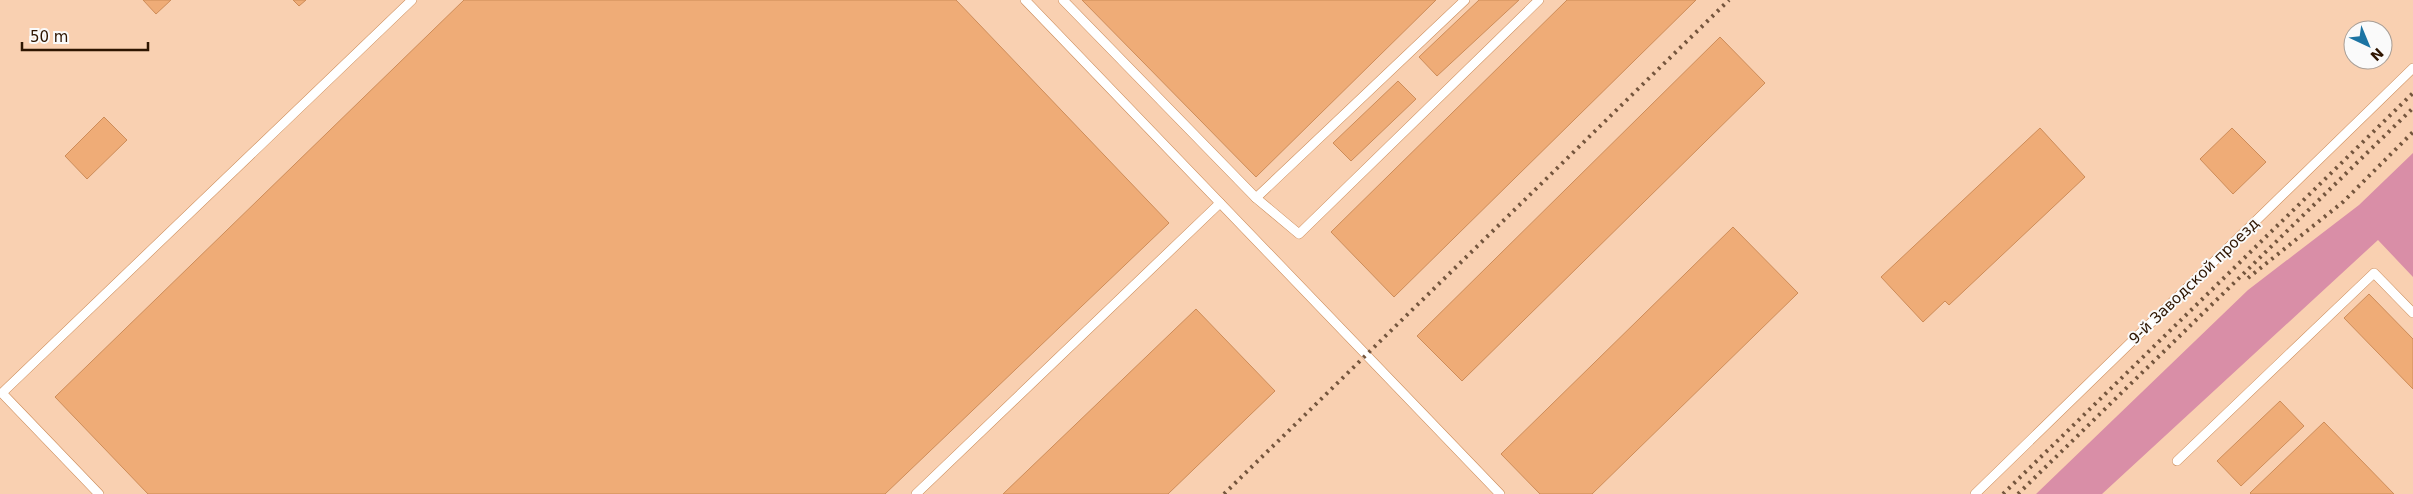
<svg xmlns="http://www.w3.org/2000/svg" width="2413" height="494" font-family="'DejaVu Sans',sans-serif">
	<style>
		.green { fill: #d98ea7 }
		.building { fill: #efac77; stroke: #cd8c59 }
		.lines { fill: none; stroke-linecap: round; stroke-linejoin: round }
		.service-casing { stroke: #ca8956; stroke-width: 10 }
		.service { stroke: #fff; stroke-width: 9 }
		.rail { stroke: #74553d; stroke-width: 4; stroke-dasharray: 2.5 5; stroke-linecap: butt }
		.labels { text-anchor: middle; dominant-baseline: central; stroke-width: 4; stroke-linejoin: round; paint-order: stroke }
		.street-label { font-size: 15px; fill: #2e1501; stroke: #fafafa }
	</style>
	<rect width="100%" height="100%" fill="#f9d0b1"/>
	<path class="green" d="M2413,153V277L2378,240L2102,494H2036L2248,290L2359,205Z"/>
	<g class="building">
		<path d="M143,0H171L156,14Z"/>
		<path d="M293,0H306L299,6Z"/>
		<path d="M464,0H956L1169,223L885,494H148L55,397Z"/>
		<path d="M1082,0H1436L1256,177Z"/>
		<path d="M1479,0H1519L1437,76L1419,57Z"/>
		<path d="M1567,0H1696L1394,297L1331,232Z"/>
		<path d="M1720,37L1765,83L1462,381L1417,336Z"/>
		<path d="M1398,81L1416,99L1351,161L1333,143Z"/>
		<path d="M104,117L127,140L87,179L65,156Z"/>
		<path d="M2040,128L2085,177L1949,305L1945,301L1923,322L1881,277Z"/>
		<path d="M2232,128L2266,162L2233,194L2200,159Z"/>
		<path d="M1733,227L1798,293L1592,494H1540L1501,454Z"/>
		<path d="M2369,294L2413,339V389L2344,318Z"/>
		<path d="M1196,309L1275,391L1168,494H1003Z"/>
		<path d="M2280,401L2304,426L2241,486L2217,461Z"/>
		<path d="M2324,422L2394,494H2251L2250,493Z"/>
	</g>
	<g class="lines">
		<g class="service-casing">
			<g id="service">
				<path d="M1025,0L1500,494"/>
				<path d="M1063,0L1256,198L1299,234L1539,0"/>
				<path d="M1256,198L1465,0"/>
				<path d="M2177,461L2374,273L2413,313"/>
				<path d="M99,494L2,393L412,0"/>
				<path d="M916,494L1220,203"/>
				<path d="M1975,494L2413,68"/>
			</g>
		</g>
		<use href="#service" class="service"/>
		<g class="rail">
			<path d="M2248,278L2343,202L2413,132"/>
			<path d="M1224,494L1729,0"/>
			<path d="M2003,494L2413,93"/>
			<path d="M2018,494L2413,108"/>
		</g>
	</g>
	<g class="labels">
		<g class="street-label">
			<text transform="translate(2194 281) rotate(-44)">9-й Заводской проезд</text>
		</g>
	</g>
	<g transform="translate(2368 45) rotate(136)"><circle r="24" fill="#fafafa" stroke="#a89e96"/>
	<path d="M0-4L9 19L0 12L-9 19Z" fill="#1c74a3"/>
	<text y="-8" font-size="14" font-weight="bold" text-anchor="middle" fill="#2e1501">N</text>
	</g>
	<path d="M22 42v8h126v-8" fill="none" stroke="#2e1501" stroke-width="2.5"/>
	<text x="30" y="42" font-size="15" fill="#2e1501" stroke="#fafafa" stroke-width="4" paint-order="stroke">50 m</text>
</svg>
